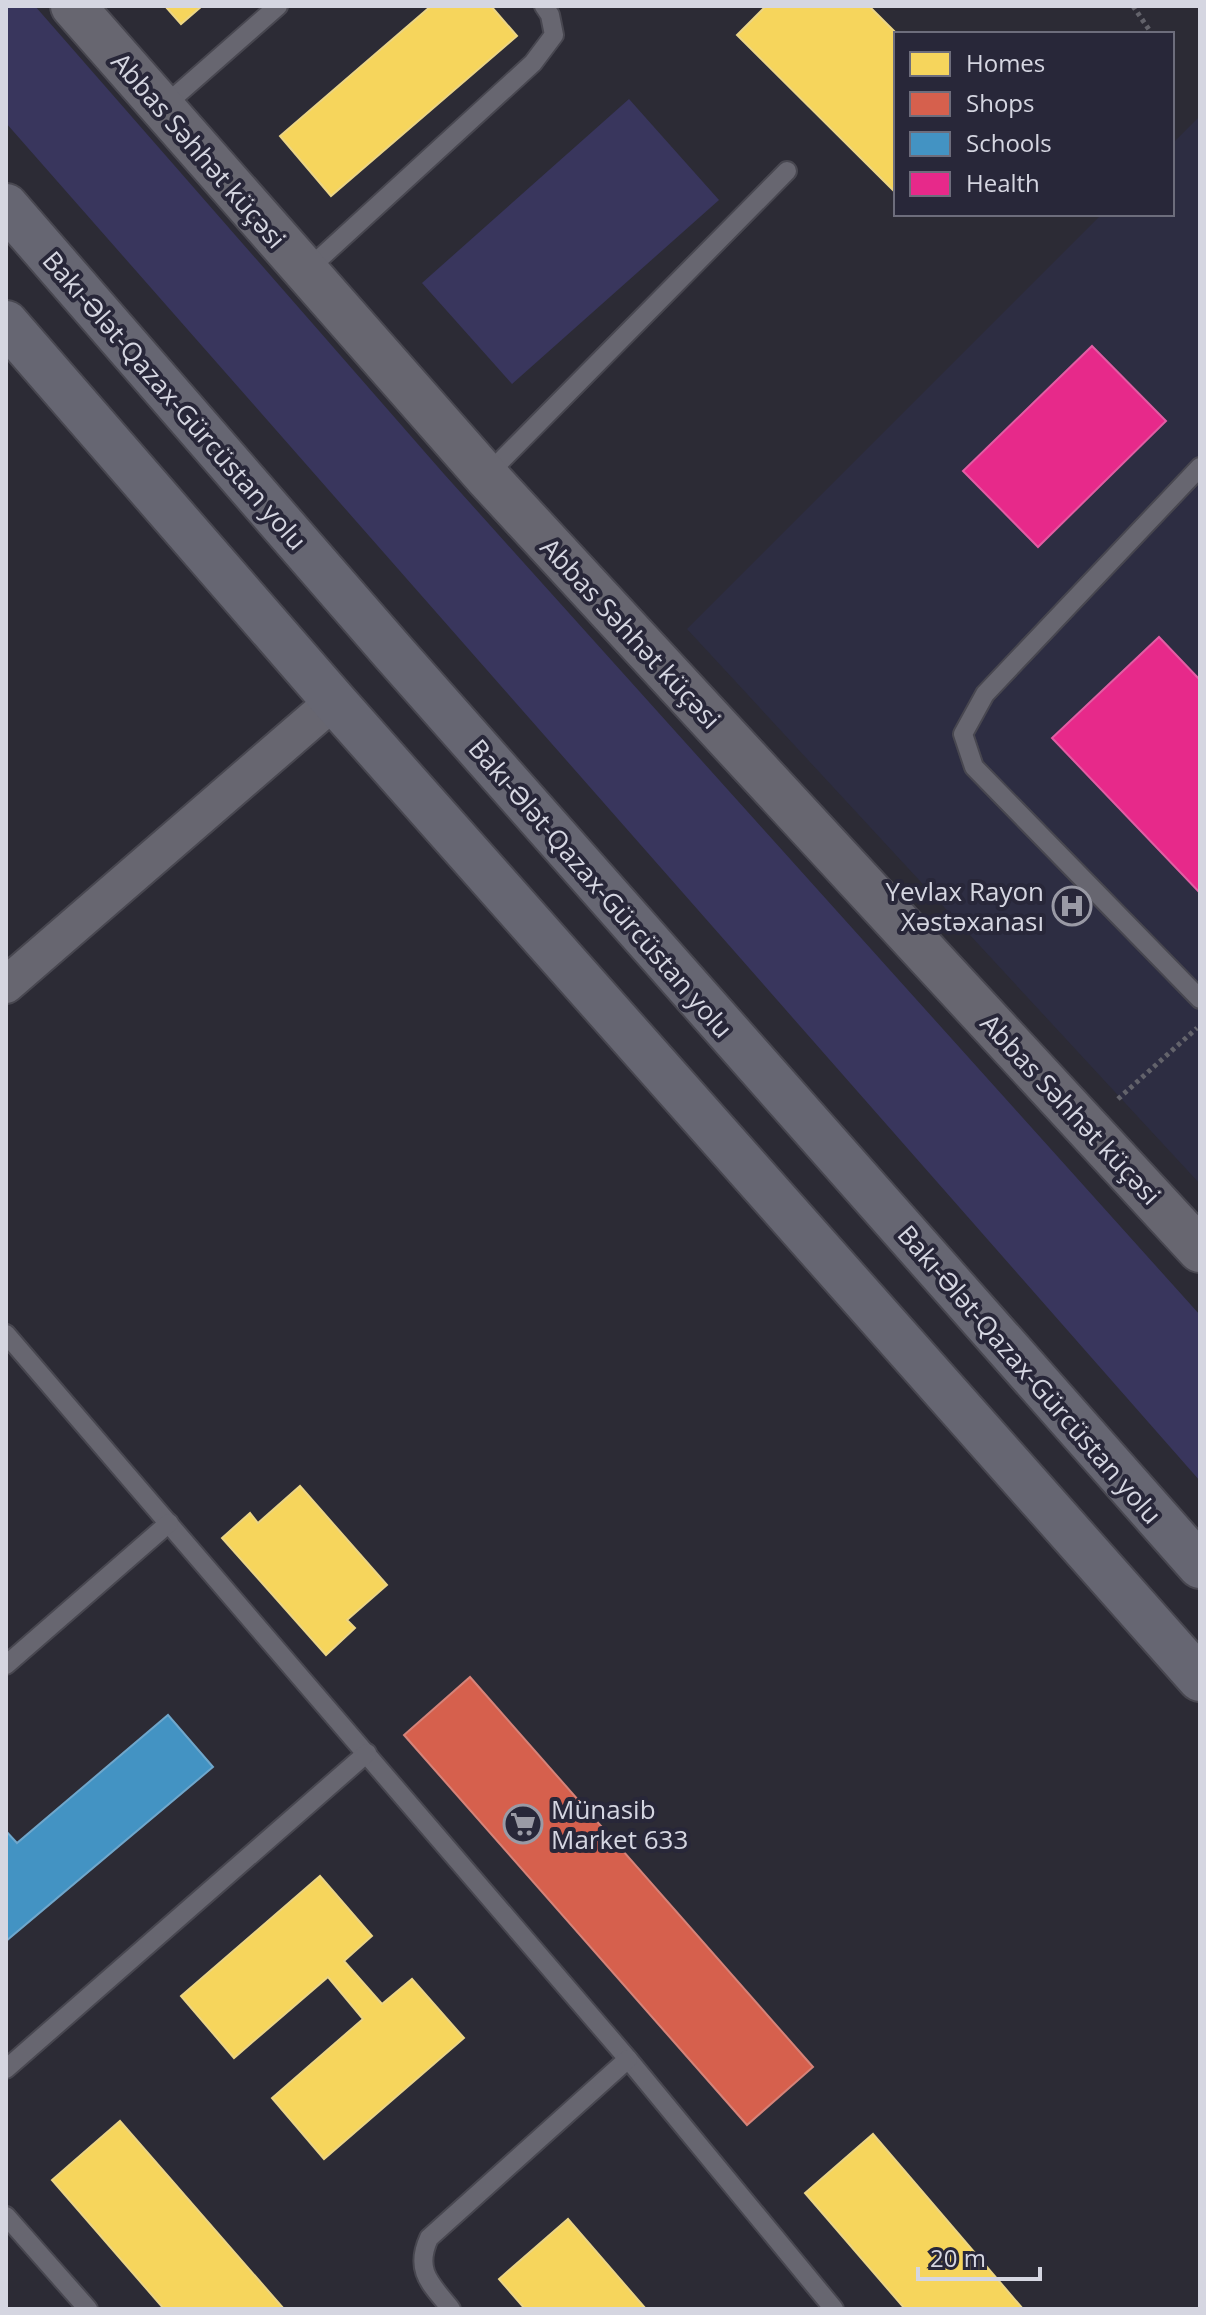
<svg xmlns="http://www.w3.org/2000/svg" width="1206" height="2315" font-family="'Open Sans',sans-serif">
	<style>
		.built { fill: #2d2d42 }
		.green { fill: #39365d }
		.homes { fill: #f6d55c; stroke: #ecd584; stroke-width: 2 }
		.shops { fill: #d6604d; stroke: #d68379; stroke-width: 2 }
		.schools { fill: #4393c3; stroke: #6fa7cc; stroke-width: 2 }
		.health { fill: #e7298a; stroke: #e25da4; stroke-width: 2 }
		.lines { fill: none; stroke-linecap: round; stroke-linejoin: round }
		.service-casing { stroke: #484750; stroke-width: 22 }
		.minor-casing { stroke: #484750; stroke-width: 40 }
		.tertiary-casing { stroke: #484750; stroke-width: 48 }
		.trunk-casing { stroke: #484750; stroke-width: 48 }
		.path { stroke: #63636b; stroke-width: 5; stroke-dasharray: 4 4; stroke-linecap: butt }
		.service { stroke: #676670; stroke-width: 18 }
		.minor { stroke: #676670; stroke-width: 36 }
		.tertiary { stroke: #676670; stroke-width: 44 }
		.trunk { stroke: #666672; stroke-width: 44 }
		.labels { text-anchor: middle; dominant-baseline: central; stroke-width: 8; stroke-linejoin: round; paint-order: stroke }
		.street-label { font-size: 26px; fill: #d5d6e1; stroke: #282739 }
		.poi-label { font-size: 26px; fill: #d5d6e1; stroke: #282739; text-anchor: end }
	</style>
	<rect width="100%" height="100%" fill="#2c2b35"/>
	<path class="built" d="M1200,116V1184L687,629L1102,214H1172V144Z"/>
	<g class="green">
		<path d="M6,6H35L444,474L1200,1315V1481L6,123Z"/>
		<path d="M629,99L719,200L512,384L422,283Z"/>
	</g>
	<g class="homes">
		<path d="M165,6H202L181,24Z"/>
		<path d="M431,6H491L517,36L331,196L280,136Z"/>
		<path d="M766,6H869L897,34L896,193L737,35Z"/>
		<path d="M300,1486L387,1585L347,1620L355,1628L326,1655L222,1538L250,1513L258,1523Z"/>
		<path d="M320,1876L372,1936L344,1961L382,2004L412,1979L464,2038L324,2159L272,2098L363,2019L328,1977L234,2058L181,1996Z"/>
		<path d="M120,2121L284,2309H164L52,2180Z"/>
		<path d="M873,2134L1023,2309H905L805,2193Z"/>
		<path d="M568,2219L646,2309H525L499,2279Z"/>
	</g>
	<path class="shops" d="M470,1677L813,2067L747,2125L404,1735Z"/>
	<path class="schools" d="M168,1715L213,1767L6,1941V1831L17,1843Z"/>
	<g class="health">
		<path d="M1092,346L1166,421L1038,547L963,471Z"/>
		<path d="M1159,637L1200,680V893L1052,738Z"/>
	</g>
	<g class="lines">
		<g class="service-casing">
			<g id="service">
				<path d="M163,107L278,6"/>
				<path d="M305,272L533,63L554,35L550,15L544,6"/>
				<path d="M1200,467L985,694L963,734L974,767L1200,999"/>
				<path d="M486,476L787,171"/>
				<path d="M6,1334L628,2059L834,2309"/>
				<path d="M6,1665L169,1523"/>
				<path d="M6,2069L367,1753"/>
				<path d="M6,2216L88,2309"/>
				<path d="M451,2309C431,2284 414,2271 429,2238L628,2059"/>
			</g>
		</g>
		<g class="minor-casing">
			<path id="minor" d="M6,985L334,701"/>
		</g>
		<g class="tertiary-casing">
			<path id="tertiary" d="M73,6L486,476L1200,1250"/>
		</g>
		<g class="trunk-casing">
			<g id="trunk">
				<path d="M6,206L393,652L1200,1566"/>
				<path d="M6,323L334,701L1200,1679"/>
			</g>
		</g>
		<g class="path">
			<path d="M1133,6L1152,34"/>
			<path d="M1118,1099L1197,1028"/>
		</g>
		<use href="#service" class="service"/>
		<use href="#minor" class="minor"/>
		<use href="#tertiary" class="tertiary"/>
		<use href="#trunk" class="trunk"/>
	</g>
	<defs>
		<g id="hospital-ring" transform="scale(2)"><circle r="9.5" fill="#282739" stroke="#9a9aa5" stroke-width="1.5"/><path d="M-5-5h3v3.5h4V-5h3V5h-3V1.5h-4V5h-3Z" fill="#9a9aa5"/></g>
		<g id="supermarket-ring" transform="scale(2)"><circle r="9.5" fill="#282739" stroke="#9a9aa5" stroke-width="1.5"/><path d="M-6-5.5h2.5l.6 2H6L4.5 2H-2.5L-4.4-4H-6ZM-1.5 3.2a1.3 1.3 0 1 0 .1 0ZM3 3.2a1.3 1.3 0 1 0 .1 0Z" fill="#9a9aa5"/></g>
	</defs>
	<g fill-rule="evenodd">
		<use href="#hospital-ring" x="1072" y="906"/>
		<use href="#supermarket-ring" x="523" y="1824"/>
	</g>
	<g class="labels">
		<g class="street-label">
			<text transform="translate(199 150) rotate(49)">Abbas Səhhət küçəsi</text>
			<text transform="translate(175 400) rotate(49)">Bakı-Ələt-Qazax-Gürcüstan yolu</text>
			<text transform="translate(631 633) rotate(47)">Abbas Səhhət küçəsi</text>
			<text transform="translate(601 888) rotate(49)">Bakı-Ələt-Qazax-Gürcüstan yolu</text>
			<text transform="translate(1071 1109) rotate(47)">Abbas Səhhət küçəsi</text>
			<text transform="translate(1030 1374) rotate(49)">Bakı-Ələt-Qazax-Gürcüstan yolu</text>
		</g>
		<g class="poi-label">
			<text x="1044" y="891">Yevlax Rayon<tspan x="1044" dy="30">Xəstəxanası</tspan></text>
			<text x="551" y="1809" text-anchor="start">Münasib<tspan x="551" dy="30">Market 633</tspan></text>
		</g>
	</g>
	<rect width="1206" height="2315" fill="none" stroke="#d5d6e1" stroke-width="16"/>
	<rect x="894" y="32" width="280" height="184" fill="#282739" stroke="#6d6d7c" stroke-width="2"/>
	<rect x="910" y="52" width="40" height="24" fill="#f6d55c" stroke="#6d6d7c" stroke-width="2"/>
	<text x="966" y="72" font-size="24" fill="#d5d6e1">Homes</text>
	<rect x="910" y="92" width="40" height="24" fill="#d6604d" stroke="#6d6d7c" stroke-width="2"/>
	<text x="966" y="112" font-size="24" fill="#d5d6e1">Shops</text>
	<rect x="910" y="132" width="40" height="24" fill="#4393c3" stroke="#6d6d7c" stroke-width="2"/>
	<text x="966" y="152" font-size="24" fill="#d5d6e1">Schools</text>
	<rect x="910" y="172" width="40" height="24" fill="#e7298a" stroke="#6d6d7c" stroke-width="2"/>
	<text x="966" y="192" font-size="24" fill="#d5d6e1">Health</text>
	<path d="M918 2267v12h122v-12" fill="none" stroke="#d5d6e1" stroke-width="4"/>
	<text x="930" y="2267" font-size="24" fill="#d5d6e1" stroke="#282739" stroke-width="6" paint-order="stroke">20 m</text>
</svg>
